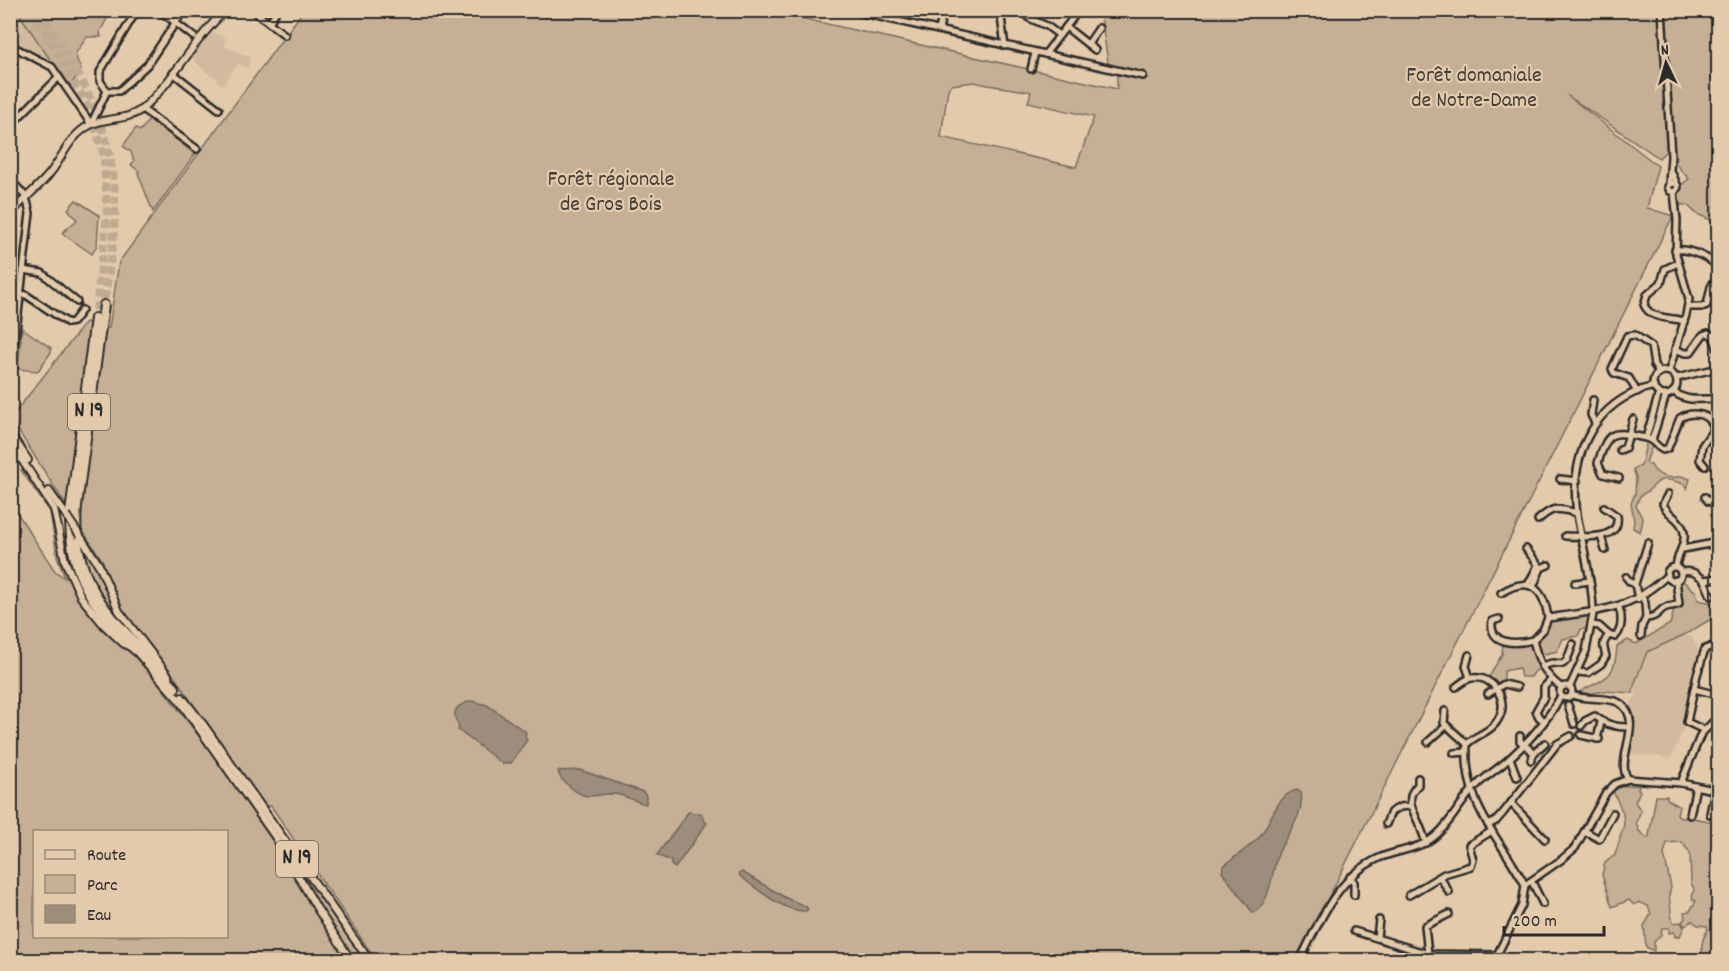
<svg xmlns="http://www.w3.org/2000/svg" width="1729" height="971" font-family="Dekko,sans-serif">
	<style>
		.built { fill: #d1ba9e }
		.green { fill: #c5b096; stroke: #786e60; stroke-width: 1.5; fill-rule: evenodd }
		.water { fill: #9d8d7b; stroke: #6f665b; stroke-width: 1.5 }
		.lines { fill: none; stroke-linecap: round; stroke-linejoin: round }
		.highway-tunnel { stroke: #beaa91; stroke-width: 8; stroke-dasharray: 8 4; stroke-linecap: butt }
		.minor-casing { stroke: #2b2b2b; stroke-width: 10 }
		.major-casing { stroke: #2b2b2b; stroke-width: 10 }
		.highway-casing { stroke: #2b2b2b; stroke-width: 12 }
		.minor { stroke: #e3caab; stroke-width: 5 }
		.major { stroke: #e3caab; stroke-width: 6 }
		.highway { stroke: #e3caab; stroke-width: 8 }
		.major-bridge-casing { stroke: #2b2b2b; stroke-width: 10; stroke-linecap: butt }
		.major-bridge { stroke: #e3caab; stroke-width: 6 }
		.labels { text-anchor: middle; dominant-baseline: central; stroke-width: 4.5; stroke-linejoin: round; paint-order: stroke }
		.shield { fill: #e3caab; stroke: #625b51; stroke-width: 1.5 }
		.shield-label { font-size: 21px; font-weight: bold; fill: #2b2b2b }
		.park-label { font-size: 22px; fill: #423f3b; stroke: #e3caab }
	</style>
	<rect width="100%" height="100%" fill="#e3caab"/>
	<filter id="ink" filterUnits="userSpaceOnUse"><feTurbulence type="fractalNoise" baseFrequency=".0167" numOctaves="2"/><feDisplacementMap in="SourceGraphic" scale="12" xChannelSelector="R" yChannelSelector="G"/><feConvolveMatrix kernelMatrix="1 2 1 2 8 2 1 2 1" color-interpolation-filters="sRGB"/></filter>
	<g filter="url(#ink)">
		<g class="built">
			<path d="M10,11H17L36,37L52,65L11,44Z"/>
			<path d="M212,32L226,38L224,46L250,57L249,65L246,68L238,63L223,85L217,81L218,79L208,74L191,57Z"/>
			<path d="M1684,635L1692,637L1700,654L1694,671L1696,673L1694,681L1692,682L1684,716L1682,718L1686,722L1671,758L1629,754L1634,724L1630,704L1636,696L1634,685L1647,652Z"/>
		</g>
		<g class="green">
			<path d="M17,11H111L100,32L101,37H87L75,54L81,70L70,86C50,62 35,36 17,11Z"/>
			<path d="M303,11H769L1117,89V71L1106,66L1108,62L1100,11H1718V223L1697,214L1687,205H1681L1677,192L1681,185L1689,179L1674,162L1664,56L1669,148L1659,158L1567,95L1658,166L1647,208L1673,216L1297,960H376L271,806L268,807L257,797L169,669L127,619L107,577L103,561L80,527V510L104,327L109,328L119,262ZM974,82C994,87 1012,88 1031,92L1028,102L1094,117L1076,167L941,137L948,89L951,85Z"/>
			<path d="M150,119L195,154L153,212L138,173L139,171L131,165L134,161L131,152L123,146L136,128L140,131Z"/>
			<path d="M76,200L99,215L97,245L92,254L62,233L77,220L68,209Z"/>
			<path d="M86,322L90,323L67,507L16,427L13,415Z"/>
			<path d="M22,328L51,348V352L38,371L18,369Z"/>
			<path d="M1647,440L1653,442L1646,463L1651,465C1656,476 1669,480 1681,476L1690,479L1687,489L1684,484C1651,473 1663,484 1640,496L1636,506L1643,520L1640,532L1633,528L1634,521L1631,503L1635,494L1636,477L1633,469L1641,466Z"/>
			<path d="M26,468L54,512L63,562L78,595L108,632L134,656L159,684L202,740L275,844L348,960H11L10,502L55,571L65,578L57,556L50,512L21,470ZM34,832H226V936H34Z"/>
			<path d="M81,543L95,562L130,631C104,603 88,581 81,543Z"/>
			<path d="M1683,581L1696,592L1698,600L1718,604V615L1684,635L1647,652L1634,685L1633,693L1604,691L1582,695L1577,693C1603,678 1615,682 1617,646L1628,640L1636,644L1670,624L1674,610L1678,606V586Z"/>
			<path d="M1587,614L1590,617L1589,630L1581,629L1578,636L1563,639L1557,651L1540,655L1535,641L1542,636L1550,620Z"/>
			<path d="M1503,642L1530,643L1540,669L1535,671L1531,677H1521L1519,668L1504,671V681L1497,685L1488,679L1502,654Z"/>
			<path d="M1639,785L1638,789L1640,791L1635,802L1641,811L1636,822L1639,831L1647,838L1649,836L1656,796H1667V799L1679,806L1677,814C1681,819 1686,819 1692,817C1700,821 1708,819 1718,824V960H1705C1700,951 1701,939 1708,930L1707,926L1698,925L1692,921L1685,926L1682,922L1685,918L1684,912L1690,911L1696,901L1692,899L1694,889L1691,883L1690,853L1682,842L1667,843L1664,854L1671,887L1669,895L1672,920L1674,923L1680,922L1684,927L1680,936L1675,937L1674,932L1669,933V928H1662L1661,935L1654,942V951L1646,947L1644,926L1651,914L1648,906L1639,902L1634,905L1629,900L1612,907L1602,875L1605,863L1615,855L1624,825L1623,813L1613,791L1623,786Z"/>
			<path d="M275,832H277L365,960H355L316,903Z"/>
		</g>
		<g class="water">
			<path d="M471,701L487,705L526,732L525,736L527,740L511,763L503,764L458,730L459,727C451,712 454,706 471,701Z"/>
			<path d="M580,770L643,792L646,796V804C635,802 625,795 614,794C593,793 588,803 569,786C564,782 559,778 558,771Z"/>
			<path d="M1297,790L1301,793C1305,815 1286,834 1278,854C1271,872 1272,902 1253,913L1222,872L1223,867C1234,856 1249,849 1260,836C1271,822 1277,794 1297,790Z"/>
			<path d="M689,811L693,813H701L704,821L707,823L675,868L671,865V861L657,855Z"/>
			<path d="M742,872L786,898L805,906L808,909L806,911C783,912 759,890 741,877L739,874Z"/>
		</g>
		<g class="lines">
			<g class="highway-tunnel">
				<path d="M30,10L47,35L89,108L104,156L107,214L95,318"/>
				<path d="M38,10C81,73 116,131 115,209C115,241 108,273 104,305"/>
			</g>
			<g class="minor-casing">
				<g id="minor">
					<path d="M159,10L194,37"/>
					<path d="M252,10L285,35"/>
					<path d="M849,10L1143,76"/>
					<path d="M1000,10L1005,46"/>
					<path d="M1662,10L1671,156L1669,184"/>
					<path d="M1026,13L1029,18L1047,26L1059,35"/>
					<path d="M269,23L277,10"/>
					<path d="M1066,27L1095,50"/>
					<path d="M939,30L943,10"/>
					<path d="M1088,44L1099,28"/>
					<path d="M10,45L52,67L91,124L107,91"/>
					<path d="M1045,54L1079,10"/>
					<path d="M1031,69L1035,53"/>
					<path d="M173,73L219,109"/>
					<path d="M107,91H119L147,65L184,10"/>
					<path d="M107,91L100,81V72L137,10"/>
					<path d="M142,109L197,149"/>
					<path d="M10,126L59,77"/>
					<path d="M1672,173L1678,187L1675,192L1670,191L1668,187L1669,184L1676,183"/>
					<path d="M10,179L26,197L30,213L10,381"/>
					<path d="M1675,250C1688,248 1713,258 1718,269"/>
					<path d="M1678,263L1665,269L1661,283L1647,295L1644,305C1651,320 1671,317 1684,321"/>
					<path d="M23,270L42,273L77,302"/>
					<path d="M21,294L26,295L68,323L73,322L82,310"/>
					<path d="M1688,307H1702L1707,305L1711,287L1718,274"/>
					<path d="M1675,349L1685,353H1690L1703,335L1708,333L1713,336L1718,350"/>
					<path d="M1669,371L1686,315L1689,299L1676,254L1677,220L1674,192"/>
					<circle cx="1665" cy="383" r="12"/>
					<path d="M1677,378L1718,368"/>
					<path d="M1637,392L1629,378L1614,373L1612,369L1627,336L1635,335L1651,346L1654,365L1659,373"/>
					<path d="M1674,392C1688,403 1702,398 1718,399"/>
					<path d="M1659,393L1646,438C1654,440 1656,447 1663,450L1668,448L1680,418C1692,411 1712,413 1714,429L1702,446L1700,460L1705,466"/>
					<path d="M1593,400L1591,415L1595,423"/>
					<path d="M1652,440L1666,395"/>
					<path d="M1620,450L1625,448L1633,419"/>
					<path d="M1619,478L1603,474L1598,463C1609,427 1613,432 1646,438"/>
					<path d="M1560,479L1577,481"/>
					<path d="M1668,494L1663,504C1666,512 1674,516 1679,522C1692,538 1677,551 1676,567"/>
					<path d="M1705,497L1708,501L1718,505"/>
					<path d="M1538,520C1553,506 1557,508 1577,513"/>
					<path d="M1565,536C1580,536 1621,543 1617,516L1604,507"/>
					<path d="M1601,536L1605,550"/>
					<path d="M1526,549L1541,568L1548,565"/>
					<path d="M1683,549L1709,544L1718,537"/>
					<circle cx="1674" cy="574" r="7"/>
					<path d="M1681,572C1692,570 1696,573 1704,580L1718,578"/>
					<path d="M1626,577L1630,582L1635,584"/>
					<path d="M1704,580L1711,596"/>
					<path d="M1575,583L1590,581"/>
					<path d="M1528,585L1538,565"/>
					<path d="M1533,587L1541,568"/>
					<path d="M1501,593C1529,575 1544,588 1548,618"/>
					<path d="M1642,597L1645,603L1646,618C1656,618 1657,613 1664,608C1669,605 1673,607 1679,604L1676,580"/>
					<path d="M1638,599L1635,584L1648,543"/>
					<path d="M1593,609C1592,577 1582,545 1577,514C1569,455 1593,401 1654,386"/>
					<path d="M1596,611C1628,605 1643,597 1668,575"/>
					<path d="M1499,619L1492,621C1489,646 1517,644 1533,640"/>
					<path d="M1609,635L1615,637C1623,629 1622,616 1619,607"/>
					<path d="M1641,636L1642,626L1646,618"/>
					<path d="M1469,655L1466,666L1470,678"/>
					<path d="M1542,666L1552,663L1563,664L1567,660L1573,644"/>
					<path d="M1577,672L1588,673L1601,664L1606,656C1603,646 1602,643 1609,635L1599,626L1592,625"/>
					<circle cx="1566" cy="692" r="6"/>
					<path d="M1570,686L1586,651L1593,614"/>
					<path d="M1456,687C1460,684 1463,681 1468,679C1488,672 1507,694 1501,713C1494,733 1479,732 1467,744"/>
					<path d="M1561,687C1545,676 1537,658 1533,640L1543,630L1548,618L1590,612"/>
					<path d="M1694,689L1718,695"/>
					<path d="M1488,694L1504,684L1517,687"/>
					<path d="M1572,695C1587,701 1611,696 1621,704C1645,722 1614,760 1628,779"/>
					<path d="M1568,705L1574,724"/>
					<path d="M1445,711L1444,723L1467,744"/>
					<path d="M1544,721L1539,717L1536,711L1544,697V687L1551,680"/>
					<path d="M1581,726L1585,721L1595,716C1604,724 1615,727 1627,727"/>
					<path d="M1704,730L1687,722L1697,675L1705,649L1713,646L1718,647"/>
					<path d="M1581,735L1599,739"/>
					<path d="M1520,736V741L1534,753"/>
					<path d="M1597,739L1601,722"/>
					<path d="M1428,742L1446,726"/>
					<path d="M1467,744C1463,805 1499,836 1525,885"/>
					<path d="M1454,753L1467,752"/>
					<path d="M1510,758L1517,777"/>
					<path d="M1531,760L1534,753L1545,743"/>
					<path d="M1418,778V785C1402,799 1416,814 1421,829C1423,833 1424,838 1426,843"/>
					<path d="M1628,779L1681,783L1718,791"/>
					<path d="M1681,783L1701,734L1718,717"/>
					<path d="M1511,803L1545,839"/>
					<path d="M1710,814L1715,790"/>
					<path d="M1690,815L1696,786"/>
					<path d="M1386,824L1391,812L1400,807L1411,806"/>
					<path d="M1488,825L1496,821L1503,813L1557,744L1571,736"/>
					<path d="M1585,831L1599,839L1613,813"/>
					<path d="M1350,877L1354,882V895"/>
					<path d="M1440,877L1449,892"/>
					<path d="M1532,882L1543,904"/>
					<path d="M1525,885L1561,860L1575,848L1606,793L1615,784L1628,779"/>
					<path d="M1409,895L1444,874L1471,866L1473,860L1469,845L1492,831"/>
					<path d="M1354,931L1428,954L1497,955"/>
					<path d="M1377,937L1379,920"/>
					<path d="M1428,954L1425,926L1449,914"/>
					<path d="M1497,957L1515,959"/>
					<path d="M1300,960C1320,921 1336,878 1379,858C1395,851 1415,850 1430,840C1448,828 1459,804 1474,788C1484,777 1498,769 1509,759C1529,741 1548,720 1561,696"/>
					<path d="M1497,960V955L1522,905L1525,885"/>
				</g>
			</g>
			<g class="major-casing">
				<g id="major">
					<path d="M10,215C21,201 34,191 46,178C62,161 67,137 90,125C106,117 127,121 142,109C174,81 193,40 226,10"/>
					<path d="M10,433L28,460"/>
					<path d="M10,442L54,509L65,561L81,597L104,625L123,643L134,649L179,700L276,838L318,910L351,960"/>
					<path d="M49,491L66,515"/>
					<path d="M80,536L99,565L119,611L168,675"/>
					<path d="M182,697L203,724L369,960"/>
				</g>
			</g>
			<g class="highway-casing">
				<g id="highway">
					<path d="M104,305L77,506C69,595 126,626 175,688"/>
					<path d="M95,318L70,513C69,578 93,604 134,649"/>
				</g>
			</g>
			<use href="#minor" class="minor"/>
			<use href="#major" class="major"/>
			<use href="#highway" class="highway"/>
			<g class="major-bridge-casing">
				<path id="major-bridge" d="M66,515L80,536"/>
			</g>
			<use href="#major-bridge" class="major-bridge"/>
		</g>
	</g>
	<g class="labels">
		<g class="shield">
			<rect x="68" y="394" width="42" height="36" rx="4.5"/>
			<rect x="276" y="841" width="42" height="36" rx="4.5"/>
		</g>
		<g class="shield-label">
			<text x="89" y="412">N 19</text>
			<text x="297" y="859">N 19</text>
		</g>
		<g class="park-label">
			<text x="1474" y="76">Forêt domaniale<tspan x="1474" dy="25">de Notre-Dame</tspan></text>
			<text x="611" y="180">Forêt régionale<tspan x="611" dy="25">de Gros Bois</tspan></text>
		</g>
	</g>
	<rect width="1729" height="971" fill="none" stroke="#e3caab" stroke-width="36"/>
	<rect x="18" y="18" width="1693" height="935" fill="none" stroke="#2b2b2b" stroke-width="2" filter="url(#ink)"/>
	<rect x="33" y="830" width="195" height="108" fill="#e3caab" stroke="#998a78" stroke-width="1.5"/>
	<rect x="45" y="850" width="30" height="9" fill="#e3caab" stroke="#998a78" stroke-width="1.5"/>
	<text x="87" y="860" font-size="18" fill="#2b2b2b">Route</text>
	<rect x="45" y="875" width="30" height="18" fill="#c5b096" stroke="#998a78" stroke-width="1.5"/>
	<text x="87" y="890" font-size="18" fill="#2b2b2b">Parc</text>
	<rect x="45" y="905" width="30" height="18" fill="#9d8d7b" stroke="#998a78" stroke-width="1.5"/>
	<text x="87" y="920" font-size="18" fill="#2b2b2b">Eau</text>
	<g transform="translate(1666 63) rotate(355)" stroke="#e3caab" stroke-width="4.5" paint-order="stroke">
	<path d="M0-4.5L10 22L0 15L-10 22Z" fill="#2b2b2b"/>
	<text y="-9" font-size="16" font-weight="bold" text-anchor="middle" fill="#2b2b2b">N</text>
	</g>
	<path d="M1504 926v9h100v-9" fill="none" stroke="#2b2b2b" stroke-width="3"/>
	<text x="1513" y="926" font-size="18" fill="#2b2b2b" stroke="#e3caab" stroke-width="4.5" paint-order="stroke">200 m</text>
</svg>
